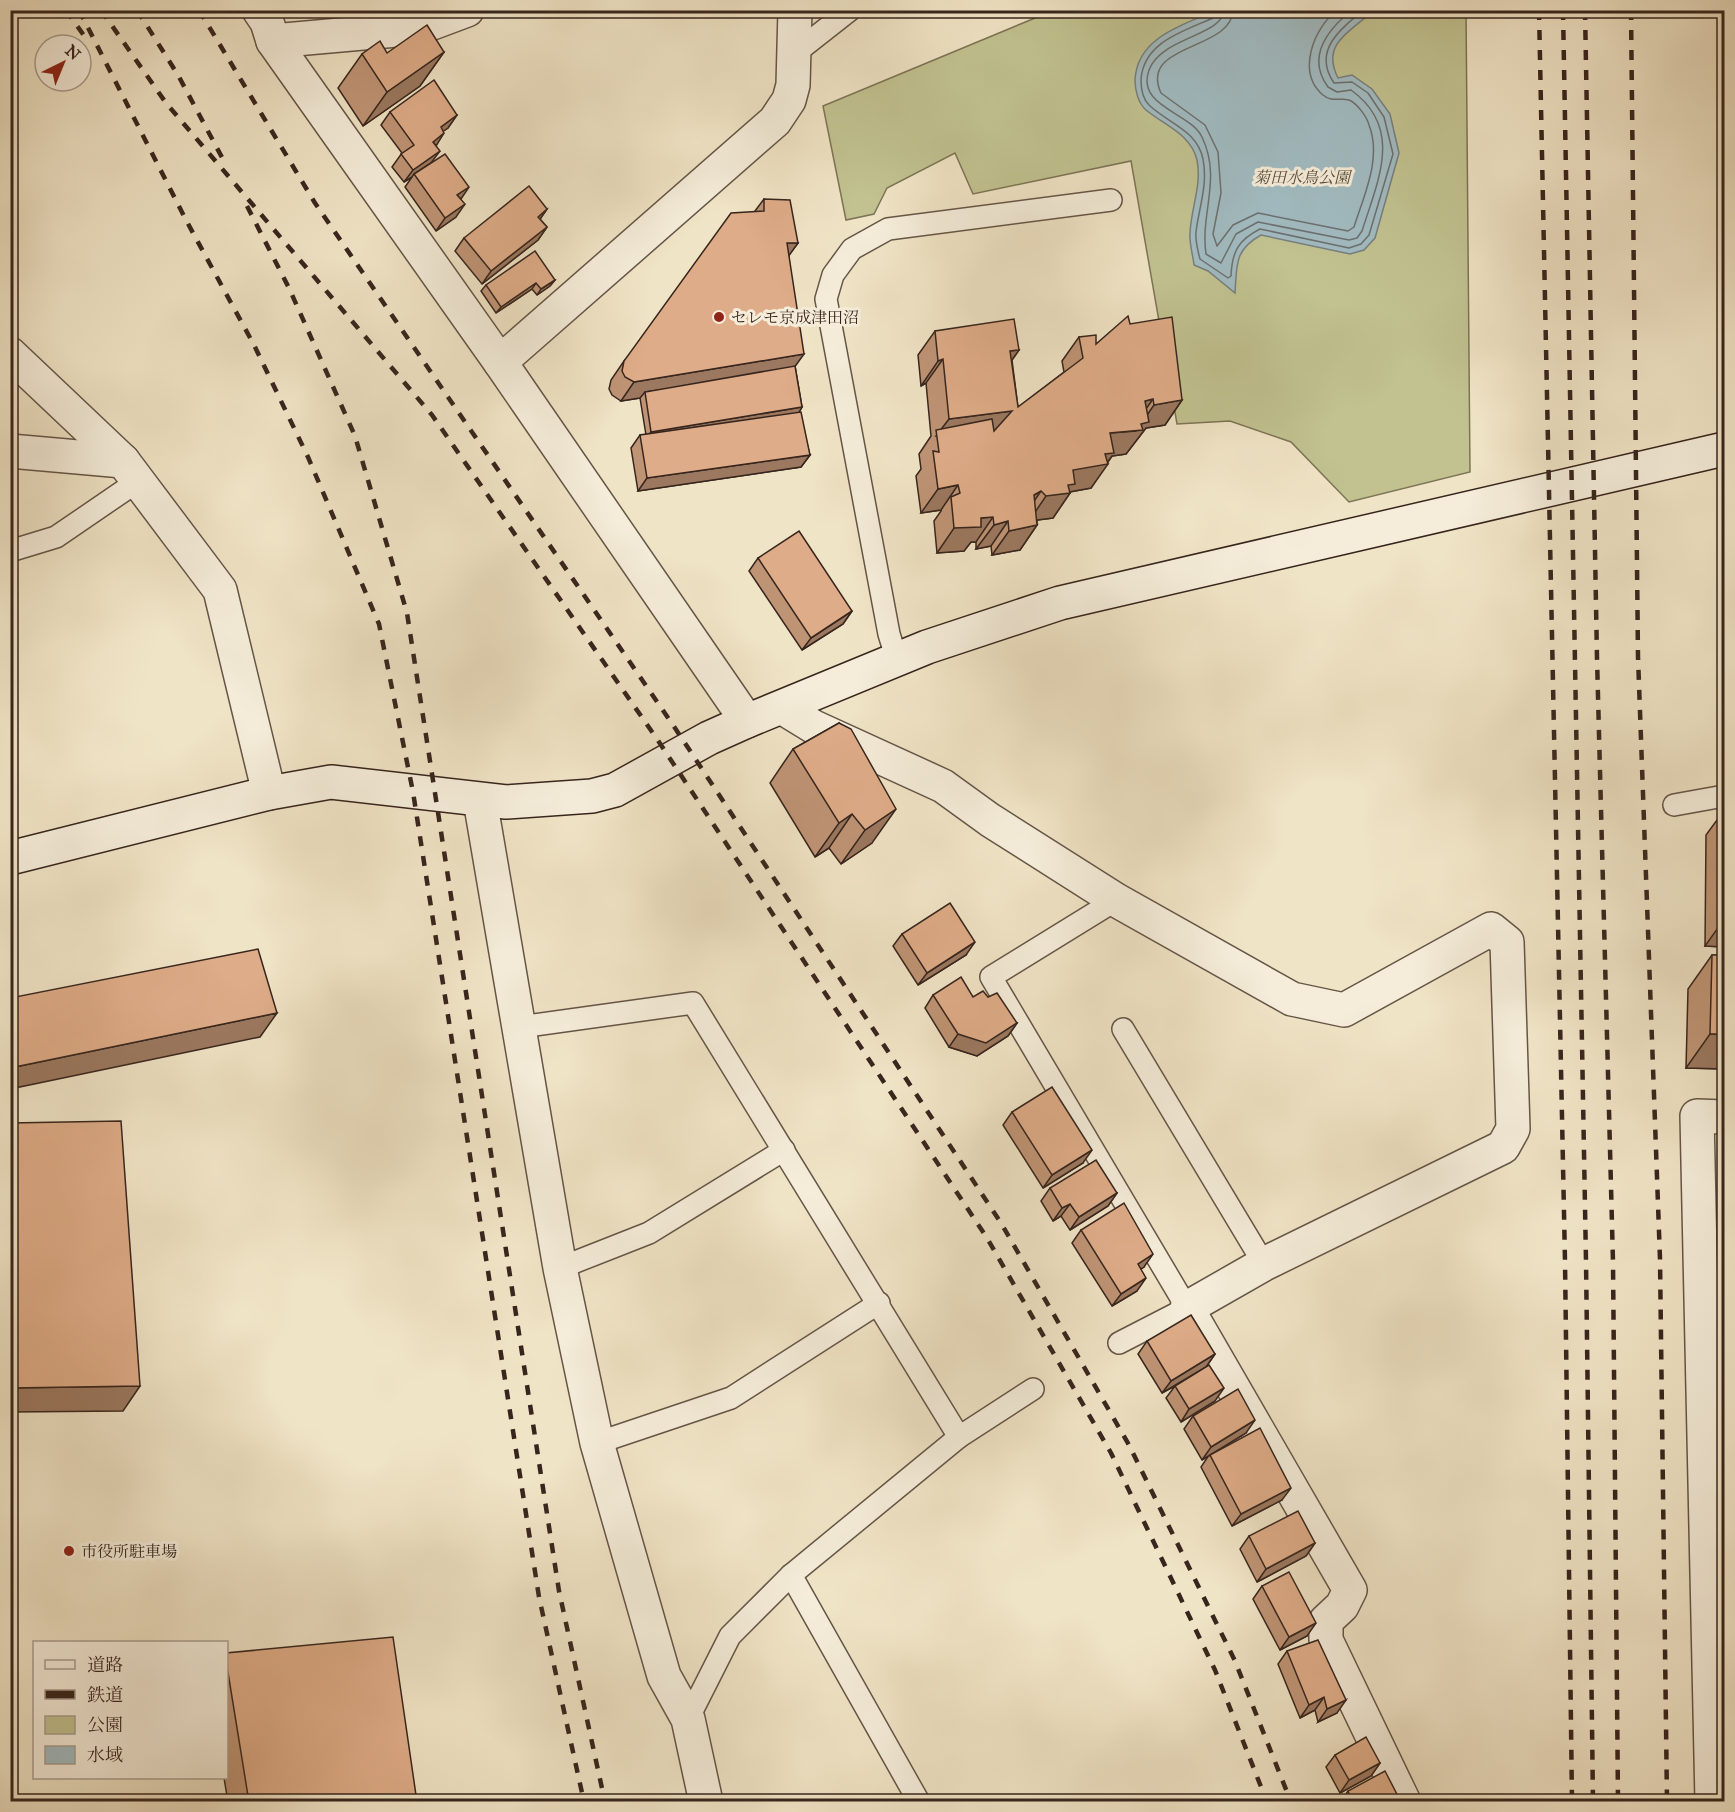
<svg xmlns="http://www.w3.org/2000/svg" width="1735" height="1812" font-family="'IM FELL Great Primer','Noto Serif JP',serif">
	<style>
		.green { fill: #c1c290; stroke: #7c7456; stroke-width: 1.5 }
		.water { fill: #a1bbc1; stroke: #777f7f; stroke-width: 1.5 }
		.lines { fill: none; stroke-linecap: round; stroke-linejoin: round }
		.shore { stroke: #6c706f; stroke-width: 1.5 }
		.lane-casing { stroke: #655547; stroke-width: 24 }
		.street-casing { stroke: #655547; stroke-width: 36 }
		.secondary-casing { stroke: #37251d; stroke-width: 36 }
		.lane { stroke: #f5edda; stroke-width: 21 }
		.street { stroke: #f5edda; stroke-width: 33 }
		.secondary { stroke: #f5edda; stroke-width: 33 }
		.rail { stroke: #37251d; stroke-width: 4.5; stroke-dasharray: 10 10; stroke-linecap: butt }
		.wall { fill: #bf9475; stroke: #37251d; stroke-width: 1.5 }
		.shaded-wall { fill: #9b785f; stroke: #37251d; stroke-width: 1.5 }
		.building { fill: #deac88; stroke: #37251d; stroke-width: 1.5 }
		.poi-dot { fill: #8f2418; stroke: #f5edda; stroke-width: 2 }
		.labels { text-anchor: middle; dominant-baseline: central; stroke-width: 6; stroke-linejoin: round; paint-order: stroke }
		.park-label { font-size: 16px; font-style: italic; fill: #5a4c3a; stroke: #f5edda }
		.poi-label { font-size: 16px; fill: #37251d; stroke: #f5edda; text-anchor: start }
	</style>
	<rect width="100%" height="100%" fill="#f0e4c6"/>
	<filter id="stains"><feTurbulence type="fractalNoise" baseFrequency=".00333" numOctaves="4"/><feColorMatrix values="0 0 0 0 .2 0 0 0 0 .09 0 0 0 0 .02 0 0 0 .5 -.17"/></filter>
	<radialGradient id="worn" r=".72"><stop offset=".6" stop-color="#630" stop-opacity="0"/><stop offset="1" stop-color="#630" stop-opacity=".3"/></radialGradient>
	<path class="green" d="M1165,10L1167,14L1174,10L1466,11L1470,472L1349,502L1291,442L1230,421L1177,424L1131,161L973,194L955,153L887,188L874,214L846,220L823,106L1052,11Z"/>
	<path class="water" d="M1217,10L1373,11C1352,31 1320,43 1338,78L1352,75L1372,89L1390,114L1399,153L1375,238L1364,250L1350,254L1261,235C1234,250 1237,265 1235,293L1208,271L1194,265C1193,255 1189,243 1190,233C1191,208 1202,185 1197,160C1191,134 1164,125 1146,110C1138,103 1135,90 1135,80C1137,37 1183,25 1217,10Z"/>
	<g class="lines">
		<g class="shore">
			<path d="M1217,10L1213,18C1184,31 1143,42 1141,80C1141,88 1143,99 1149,105C1169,124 1197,130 1203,159C1208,185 1199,207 1196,232C1195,241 1198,251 1200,259L1228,278L1231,276C1232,252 1238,240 1260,229L1349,248L1361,244L1369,235L1393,154L1384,117L1368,93L1352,82L1334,83C1312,51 1340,29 1364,10"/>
			<path d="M1224,10C1223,36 1161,37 1149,70C1136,107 1190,112 1202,137C1222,179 1200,213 1206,254L1221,263L1236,234L1258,222L1349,240L1357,238L1362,231C1378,180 1404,128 1351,90L1337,92L1328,87C1306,57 1327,30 1352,10"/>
			<path d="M1233,10C1232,51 1138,43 1161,93L1205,125L1218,152L1221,193L1213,234L1217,246L1233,225L1258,213L1348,231L1354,227C1364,195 1382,158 1369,125C1367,117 1357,103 1349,100C1340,97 1332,103 1323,95C1296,72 1314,28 1337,10"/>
		</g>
		<g class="lane-casing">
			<g id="lane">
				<path d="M794,54L850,10"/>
				<path d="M10,551L56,537L138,481"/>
				<path d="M897,660L889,634L826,299L833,275L852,249L888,229L1111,200"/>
				<path d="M1674,805L1724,796"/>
				<path d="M1116,900L991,977L1187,1308L1119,1343"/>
				<path d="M520,1027L693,1003L959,1437"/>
				<path d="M1123,1029L1264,1264"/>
				<path d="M560,1268L649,1233L784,1150"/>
				<path d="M597,1443L731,1398L879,1303"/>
				<path d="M791,1575L919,1802"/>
				<path d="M688,1719L730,1636L791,1575L959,1437L1033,1389"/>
			</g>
		</g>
		<g class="street-casing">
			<g id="street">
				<path d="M259,10L267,22L273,41L500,362L747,721"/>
				<path d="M273,41L419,28L467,10"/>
				<path d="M10,354L123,461L220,590L269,793"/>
				<path d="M500,362L775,121L789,100L793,85L795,10"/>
				<path d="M10,451L123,461"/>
				<path d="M783,708L814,727L943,786L990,820L1116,900L1292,999L1344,1010L1491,929L1507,942L1513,1129L1503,1147L1264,1264L1187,1308L1350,1590L1342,1606L1326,1621V1640L1404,1802"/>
				<path d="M480,800L560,1268L597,1443L664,1676L688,1719L706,1802"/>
				<path d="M1712,1802L1697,1116L1724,1117"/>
			</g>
		</g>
		<g class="secondary-casing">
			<path id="secondary" d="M10,858L269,793L331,782L506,802L592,796L615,790L709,738L747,721L927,647L1060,603L1724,449"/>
		</g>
		<use href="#lane" class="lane"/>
		<use href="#street" class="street"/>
		<use href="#secondary" class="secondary"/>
		<g class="rail">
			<path d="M66,10L87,40"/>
			<path d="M79,10L186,220L254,345L308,457L379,624L413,792L539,1597L584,1802"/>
			<path d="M101,10L166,103L432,415L657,739L987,1238L1111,1453L1215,1670L1267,1802"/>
			<path d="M137,10L178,75L225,163"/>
			<path d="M199,10L315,203L675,728L1001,1223L1129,1445L1235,1661L1291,1802"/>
			<path d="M1539,10L1565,1261L1572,1802"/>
			<path d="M1563,10L1586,1261L1593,1802"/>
			<path d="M1585,10L1597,658L1613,1262L1618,1802"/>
			<path d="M1631,10L1638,657L1660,1259L1667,1802"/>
			<path d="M247,206L289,288L355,436L407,613L559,1591L605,1802"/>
		</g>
	</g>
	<g class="wall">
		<path d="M444,52L420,86L363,126L338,88L362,54L387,53Z"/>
		<path d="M390,112L457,115L448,128L443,131L436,146L431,163L461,199L456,217L436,231L405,187L412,177L404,182L392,167L402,153L381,125Z"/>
		<path d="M764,199L798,243L789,255L795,366L802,407L799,412L810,455L801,467L638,491L631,448L640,435H646L640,398L621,401L612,395L609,389L611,380L624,361L755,211Z"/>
		<path d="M547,209L540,219L547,227L538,240L482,284L455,251L464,238Z"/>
		<path d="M555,280L550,286L537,295L532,289L496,313L481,291L486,285Z"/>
		<path d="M1130,324L1182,400L1165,425L1146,428L1126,454L1112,456L1091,488L1070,492V493L1053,518L1037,520V525L1020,550L992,555L991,546L976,549V542H971L964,551L937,553L934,521L941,511V510L921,513L916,476L921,469L919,454L931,436L926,383L921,386L918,355L935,331L1019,350L1012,360L1018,407L1064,372L1062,361L1079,337L1096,344Z"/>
		<path d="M758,558L852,611L843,624L802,650L749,571Z"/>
		<path d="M839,723L872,843L841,864L829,848L815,857L770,783L793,749Z"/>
		<path d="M1725,809V947L1705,946L1706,835Z"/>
		<path d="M902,934L966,955L918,985L893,946Z"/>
		<path d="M1712,955H1725V1069L1686,1068L1688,989Z"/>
		<path d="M933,995L973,997H988L1017,1023L1008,1036L977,1056L949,1047L925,1008Z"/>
		<path d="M1012,1112L1083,1163L1043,1188L1003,1125Z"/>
		<path d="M1050,1188L1117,1193L1108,1206L1070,1230L1061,1216L1053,1221L1041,1201Z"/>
		<path d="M1081,1230L1144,1267L1141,1269L1137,1291L1112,1306L1072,1243Z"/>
		<path d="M1147,1341L1215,1354L1206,1367L1215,1401L1181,1422L1166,1398L1175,1386L1162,1393L1138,1354Z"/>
		<path d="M1193,1416L1246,1433L1215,1452L1282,1500L1232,1526L1201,1467L1209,1455L1202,1460L1184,1429Z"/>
		<path d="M1249,1536L1315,1543L1306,1556L1257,1582L1240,1549Z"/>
		<path d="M1262,1586L1307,1636L1280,1650L1253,1599Z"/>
		<path d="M1287,1651L1337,1713L1318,1722L1315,1710L1300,1718L1278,1664Z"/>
		<path d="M226,1653L417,1802H228L224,1778H226Z"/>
		<path d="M1335,1755L1380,1763L1371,1776L1340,1793L1326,1767Z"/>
		<path d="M1348,1791L1401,1802H1340Z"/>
	</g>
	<g class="shaded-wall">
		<path d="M444,52L420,86L363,126L387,92Z"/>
		<path d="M457,115L448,128L432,139L441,127Z"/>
		<path d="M444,133L436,146L433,142Z"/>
		<path d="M440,151L431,163L414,174L412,177L404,182L413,170Z"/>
		<path d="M469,187L461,199L457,195Z"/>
		<path d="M465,204L456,217L436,231L445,218Z"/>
		<path d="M547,209L538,222V217Z"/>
		<path d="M547,227L538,240L482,284L491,271Z"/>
		<path d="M787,243H798L785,261Z"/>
		<path d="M555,280L550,286L537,295L541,289Z"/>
		<path d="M536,283L532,289L496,313L501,307Z"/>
		<path d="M1019,350L1002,374L1010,351Z"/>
		<path d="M804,354L791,372L645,392L640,398L621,401L634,382Z"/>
		<path d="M943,359L926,383L921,386L938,361Z"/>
		<path d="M1153,399L1136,423L1145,401Z"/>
		<path d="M1182,400L1165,425L1146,428L1126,454L1112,456L1106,464H1108L1091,488L1069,492L1070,493L1053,518L1029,521L1046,496L1110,433L1136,431L1154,405Z"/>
		<path d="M802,407L798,414L647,438L651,432Z"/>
		<path d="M1012,411L995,435L936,436L949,419Z"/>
		<path d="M810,455L801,467L638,491L647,478Z"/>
		<path d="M958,485L941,510L921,513L938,489Z"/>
		<path d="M1041,491L1024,516L1034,495Z"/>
		<path d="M993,517L976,542H971L964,551L937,553L954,528L981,518Z"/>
		<path d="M1008,521L991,546L976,549L994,525Z"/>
		<path d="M1037,525L1020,550L992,555L1009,531Z"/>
		<path d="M852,611L843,624L802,650L811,638Z"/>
		<path d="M896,809L872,843L841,864L865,830Z"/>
		<path d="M852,814L829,848L815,857L839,823Z"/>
		<path d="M1725,918V947L1705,946Z"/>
		<path d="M975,942L966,955L918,985L927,973Z"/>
		<path d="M277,1013L260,1037L10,1089V1068Z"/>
		<path d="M1017,1023L1008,1036L977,1056L949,1047L958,1034Z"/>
		<path d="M1710,1034H1725V1069L1686,1068Z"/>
		<path d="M1092,1150L1083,1163L1043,1188L1052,1175Z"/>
		<path d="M1117,1193L1108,1206L1070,1230L1079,1217Z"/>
		<path d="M1070,1204L1061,1216L1053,1221L1062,1208Z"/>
		<path d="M1153,1254L1144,1267L1129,1277L1138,1264Z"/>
		<path d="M1146,1278L1137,1291L1112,1306L1121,1294Z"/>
		<path d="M1215,1354L1206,1367L1162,1393L1171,1381Z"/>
		<path d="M140,1386L123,1411L10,1412V1388Z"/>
		<path d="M1224,1388L1215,1401L1181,1422L1189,1409Z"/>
		<path d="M1255,1420L1246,1433L1202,1460L1211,1447Z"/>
		<path d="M1291,1488L1282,1500L1232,1526L1241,1514Z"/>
		<path d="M1315,1543L1306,1556L1257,1582L1266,1569Z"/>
		<path d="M1316,1623L1307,1636L1280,1650L1289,1637Z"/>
		<path d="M1324,1697L1315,1710L1300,1718L1309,1705Z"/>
		<path d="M1346,1700L1337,1713L1318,1722L1327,1709Z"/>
		<path d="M1380,1763L1371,1776L1340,1793L1349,1780Z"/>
	</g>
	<g class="building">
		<path d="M427,25L444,52L387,92L362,54L380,41L387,53Z"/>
		<path d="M434,80L457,115L441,127L444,133L433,142L440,151L413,170L401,154L414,145L390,112Z"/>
		<path d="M445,154L469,187L457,195L465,204L445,218L414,174Z"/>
		<path d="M529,186L547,209L538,217L547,227L491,271L464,238Z"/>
		<path d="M764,199L790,200L798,243H787L804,354L634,382L625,377L622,371L624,361L731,213L764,211Z"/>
		<path d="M535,251L555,280L541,289L536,283L501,307L486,285Z"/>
		<path d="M1128,316L1130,324L1172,317L1182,400L1154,405L1153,399L1145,401L1149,422L1141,424L1143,430L1110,433L1114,453L1105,454L1108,464L1073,470L1075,484L1068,485L1070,493L1046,496L1041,491L1034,495L1037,525L1009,531L1008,521L994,525L993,517L981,518V527L954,528L951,497L960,493L958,485L938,489L933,451L939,452L936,430L992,419L994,431L1012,411L949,419L943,359L938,361L935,331L1014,319L1019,350L1010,351L1018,407L1083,358L1079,337L1096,335V344Z"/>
		<path d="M795,366L802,407L651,432L645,392Z"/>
		<path d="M801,412L810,455L647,478L640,435Z"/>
		<path d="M799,531L852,611L811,638L758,558Z"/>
		<path d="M839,723L851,729L896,809L865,830L852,814L839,823L793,749Z"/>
		<path d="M950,903L975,942L927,973L902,934Z"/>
		<path d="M258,949L277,1013L10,1068V998Z"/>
		<path d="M1712,955H1725V1034H1710Z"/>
		<path d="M961,977L973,997L983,991L988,997L997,993L1017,1023L986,1043L958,1034L933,995Z"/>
		<path d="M1052,1087L1092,1150L1052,1175L1012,1112Z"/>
		<path d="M121,1121L140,1386L10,1388V1123Z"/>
		<path d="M1096,1160L1117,1193L1079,1217L1070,1204L1062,1208L1050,1188Z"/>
		<path d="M1124,1203L1153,1254L1138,1264L1146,1278L1121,1294L1081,1230Z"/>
		<path d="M1191,1315L1215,1354L1171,1381L1147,1341Z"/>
		<path d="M1209,1365L1224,1388L1189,1409L1175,1386Z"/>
		<path d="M1238,1389L1255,1420L1211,1447L1193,1416Z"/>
		<path d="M1260,1428L1291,1488L1241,1514L1210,1455Z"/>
		<path d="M1298,1511L1315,1543L1266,1569L1249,1536Z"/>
		<path d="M1289,1572L1316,1623L1289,1637L1262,1586Z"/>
		<path d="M393,1637L417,1802H249L226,1660V1653Z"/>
		<path d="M1318,1640L1346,1700L1327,1709L1324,1697L1309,1705L1287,1651Z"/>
		<path d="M1366,1737L1380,1763L1349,1780L1335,1755Z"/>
		<path d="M1385,1771L1401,1802H1352L1348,1791Z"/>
	</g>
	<g class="poi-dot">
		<circle cx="719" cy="317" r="6"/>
		<circle cx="69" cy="1551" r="6"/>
	</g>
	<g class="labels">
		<g class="park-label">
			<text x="1302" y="177">菊田水鳥公園</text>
		</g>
		<g class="poi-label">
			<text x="731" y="317">セレモ京成津田沼</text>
			<text x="81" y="1551">市役所駐車場</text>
		</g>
	</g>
	<rect width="1735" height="1812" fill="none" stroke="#f0e4c6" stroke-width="36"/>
	<rect x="12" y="12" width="1711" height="1788" fill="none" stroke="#37251d" stroke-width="3"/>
	<rect x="18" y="18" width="1699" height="1776" fill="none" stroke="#37251d" stroke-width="1.5"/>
	<rect x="33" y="1641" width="195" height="138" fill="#f5edda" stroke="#a99d8e" stroke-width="1.5"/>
	<rect x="45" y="1660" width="30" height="9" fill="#f5edda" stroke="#a99d8e" stroke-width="1.5"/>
	<text x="87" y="1671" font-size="18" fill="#37251d">道路</text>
	<rect x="45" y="1690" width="30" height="9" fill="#37251d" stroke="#a99d8e" stroke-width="1.5"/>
	<text x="87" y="1701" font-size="18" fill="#37251d">鉄道</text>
	<rect x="45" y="1716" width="30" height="18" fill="#c1c290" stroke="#a99d8e" stroke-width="1.5"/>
	<text x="87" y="1731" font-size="18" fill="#37251d">公園</text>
	<rect x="45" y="1746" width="30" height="18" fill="#a1bbc1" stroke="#a99d8e" stroke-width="1.5"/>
	<text x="87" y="1761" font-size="18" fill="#37251d">水域</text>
	<g transform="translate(63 63) rotate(43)"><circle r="28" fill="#f5edda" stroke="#a99d8e" stroke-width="1.5"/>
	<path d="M0-4.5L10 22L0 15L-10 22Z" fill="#8f2418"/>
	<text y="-9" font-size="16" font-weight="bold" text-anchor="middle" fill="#37251d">N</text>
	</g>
	<rect width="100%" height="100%" filter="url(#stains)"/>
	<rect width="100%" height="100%" fill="url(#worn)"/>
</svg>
